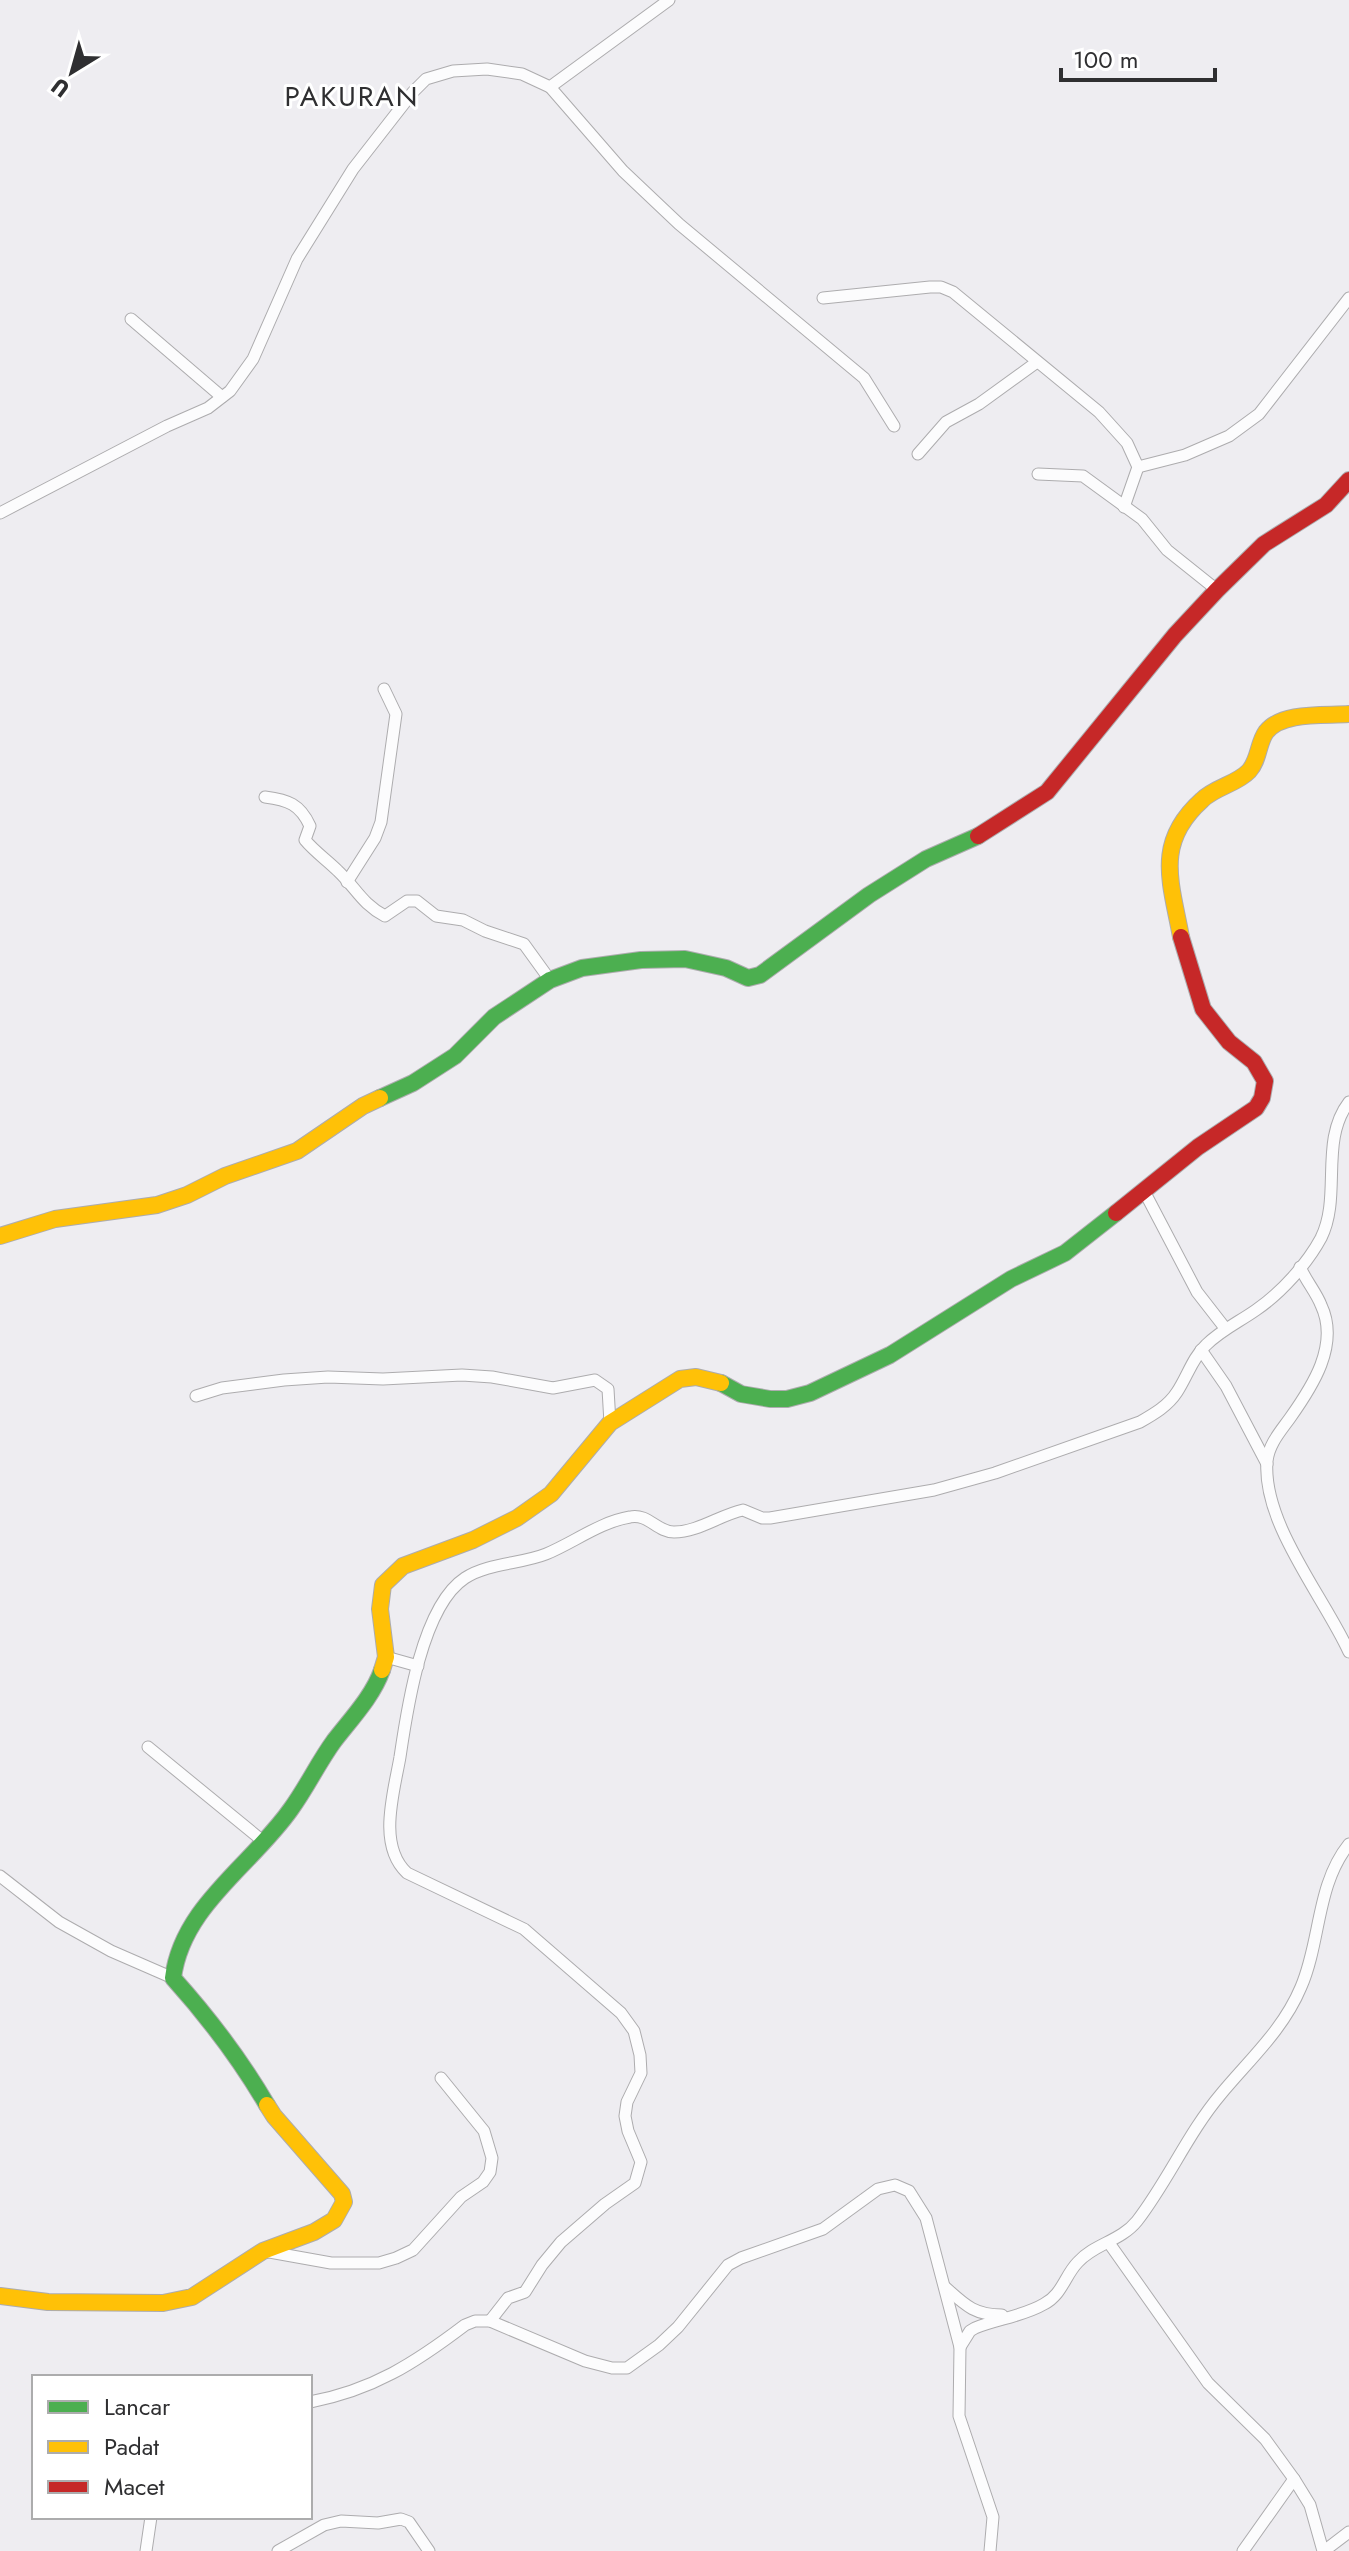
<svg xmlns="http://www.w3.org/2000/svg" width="1349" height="2551" font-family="Jost,sans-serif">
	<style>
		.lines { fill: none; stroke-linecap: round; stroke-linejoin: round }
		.street-casing { stroke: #adacae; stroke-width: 13 }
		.fast-casing { stroke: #adacae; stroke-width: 18 }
		.slow-casing { stroke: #adacae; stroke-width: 18 }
		.jam-casing { stroke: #adacae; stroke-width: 18 }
		.street { stroke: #fcfcfd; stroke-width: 11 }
		.fast { stroke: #4caf50; stroke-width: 16 }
		.slow { stroke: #ffc107; stroke-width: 16 }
		.jam { stroke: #c62828; stroke-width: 16 }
		.labels { text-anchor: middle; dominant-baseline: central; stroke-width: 6; stroke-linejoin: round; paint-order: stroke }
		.quarter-label { font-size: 28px; letter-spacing: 2px; fill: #2f2f31; stroke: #fff }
	</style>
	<rect width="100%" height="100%" fill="#eeedf1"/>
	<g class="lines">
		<g class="street-casing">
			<g id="street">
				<path d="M550,87L623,171L679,224L864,378L894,426"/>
				<path d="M823,298L930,287H941L953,292L1099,412L1127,443L1138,467L1124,507"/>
				<path d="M131,319L222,397"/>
				<path d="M918,454L946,422L979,404L1037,362"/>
				<path d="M1138,467L1185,455L1229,436L1259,414L1349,298"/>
				<path d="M1038,474L1083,476L1142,519L1167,550L1217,590"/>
				<path d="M0,513L167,426L208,408L230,391L253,359L297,259L353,169L413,92L426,79L453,71L487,69L522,74L550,87L669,0"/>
				<path d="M265,797C288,800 300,804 310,826L305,840C315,852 327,860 338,871C356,888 362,904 385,916L407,901H417L436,916L463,920L485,931L524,944L550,980"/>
				<path d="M347,882L375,838L381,822L396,714L384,689"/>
				<path d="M1144,1191L1197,1292L1225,1328"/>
				<path d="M1300,1267C1306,1281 1316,1292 1321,1305C1340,1345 1312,1387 1290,1418C1280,1432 1269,1444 1267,1461C1262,1523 1324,1597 1349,1652"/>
				<path d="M1201,1350L1226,1386L1267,1464"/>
				<path d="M196,1396L222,1388L284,1380L328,1377L383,1379L462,1375L492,1377L553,1388L595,1380L608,1389L610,1423"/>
				<path d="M386,1657L418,1666"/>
				<path d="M148,1747L264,1842"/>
				<path d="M0,1876L59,1922L111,1951L173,1978"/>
				<path d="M1109,2243L1208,2383L1265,2439L1294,2479L1310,2505L1323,2551"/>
				<path d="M264,2251L331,2263H379L396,2258L413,2250L461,2197L483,2182L490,2172L492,2158L484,2131L441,2078"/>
				<path d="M945,2287C965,2305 974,2315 1002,2315"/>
				<path d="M490,2321L508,2298L525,2292L542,2265L561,2242L605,2204L635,2183L641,2162L628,2131L625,2116L627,2102L641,2073L640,2055L634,2031L621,2013L524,1929L407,1873C377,1845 394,1792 400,1757C407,1709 422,1606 465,1578C488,1563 521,1564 546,1554C573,1543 600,1522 630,1517C648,1513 657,1532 674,1532C698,1532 720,1515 743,1510L762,1518H770L934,1490L995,1473L1140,1422C1154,1414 1168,1406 1177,1392C1187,1377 1193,1357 1206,1345C1221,1330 1239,1322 1256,1310C1281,1293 1307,1264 1321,1238C1342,1196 1319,1141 1349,1102"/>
				<path d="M960,2347L970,2331L975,2328C997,2319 1024,2316 1044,2304C1062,2295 1065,2275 1078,2262C1094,2244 1121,2241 1137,2221C1168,2181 1188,2133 1221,2094C1250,2059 1283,2030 1301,1987C1321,1941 1316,1885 1349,1844"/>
				<path d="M310,2402C373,2390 415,2363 465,2325L475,2321H490L585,2361L612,2368H627L659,2345L678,2327L728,2265L741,2258L823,2229L878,2189L895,2185L909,2191L926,2218L960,2347L959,2416L993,2517L990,2551"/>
				<path d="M146,2551L151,2517"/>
				<path d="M278,2551L324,2525L341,2521L378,2523L401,2519L409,2522L429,2551"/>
				<path d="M1243,2551L1294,2479"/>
				<path d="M1324,2551L1349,2532"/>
			</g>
		</g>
		<g class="fast-casing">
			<g id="fast">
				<path d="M380,1098L413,1083L455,1056L494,1017L550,980L582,968L641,960L685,959L726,968L748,978L760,975L869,895L926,859L978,836"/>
				<path d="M721,1383L741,1394L770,1399H787L810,1393L890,1355L1011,1279L1065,1253L1116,1213"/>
				<path d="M267,2105C240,2059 209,2018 173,1978C182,1906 252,1865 291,1809C307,1787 318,1763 334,1741C351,1719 373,1696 382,1670"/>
			</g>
		</g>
		<g class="slow-casing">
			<g id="slow">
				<path d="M1181,937C1171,882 1154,843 1202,800C1215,787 1237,784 1249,771C1259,760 1258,743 1266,732C1282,711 1326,716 1349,714"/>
				<path d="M0,1236L55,1219L157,1205L187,1195L225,1176L297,1151L363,1106L380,1098"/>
				<path d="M382,1670L386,1657L380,1609L383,1585L403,1566L473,1540L517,1518L551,1494L610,1423L680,1379L696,1377L721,1383"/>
				<path d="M0,2296L48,2302L163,2303L192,2297L263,2251L314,2232L334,2220L344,2202L342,2194L274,2116L267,2105"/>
			</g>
		</g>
		<g class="jam-casing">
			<g id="jam">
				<path d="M978,836L1047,792L1175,635L1217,590L1264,544L1326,505L1349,480"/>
				<path d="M1116,1213L1198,1147L1256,1108L1262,1098L1265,1081L1254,1062L1229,1042L1203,1009L1181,937"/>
			</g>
		</g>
		<use href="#street" class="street"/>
		<use href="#fast" class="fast"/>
		<use href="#slow" class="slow"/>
		<use href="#jam" class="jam"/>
	</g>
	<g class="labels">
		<g class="quarter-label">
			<text x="352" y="96">PAKURAN</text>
		</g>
	</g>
	<rect x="32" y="2375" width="280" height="144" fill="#ffffff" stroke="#acacad" stroke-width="2"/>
	<rect x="48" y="2401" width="40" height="12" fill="#4caf50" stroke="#acacad" stroke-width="2"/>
	<text x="104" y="2415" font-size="24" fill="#2f2f31">Lancar</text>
	<rect x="48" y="2441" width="40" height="12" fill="#ffc107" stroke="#acacad" stroke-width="2"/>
	<text x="104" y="2455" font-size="24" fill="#2f2f31">Padat</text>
	<rect x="48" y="2481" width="40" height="12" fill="#c62828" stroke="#acacad" stroke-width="2"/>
	<text x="104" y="2495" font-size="24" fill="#2f2f31">Macet</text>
	<g transform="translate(72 72) rotate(217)" stroke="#ffffff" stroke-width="6" paint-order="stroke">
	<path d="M0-6L14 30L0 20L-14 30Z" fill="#2f2f31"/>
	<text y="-12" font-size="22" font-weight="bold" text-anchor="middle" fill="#2f2f31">U</text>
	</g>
	<path d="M1061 68v12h154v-12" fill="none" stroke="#2f2f31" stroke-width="4"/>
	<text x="1073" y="68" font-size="24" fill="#2f2f31" stroke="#ffffff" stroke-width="6" paint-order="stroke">100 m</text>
</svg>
